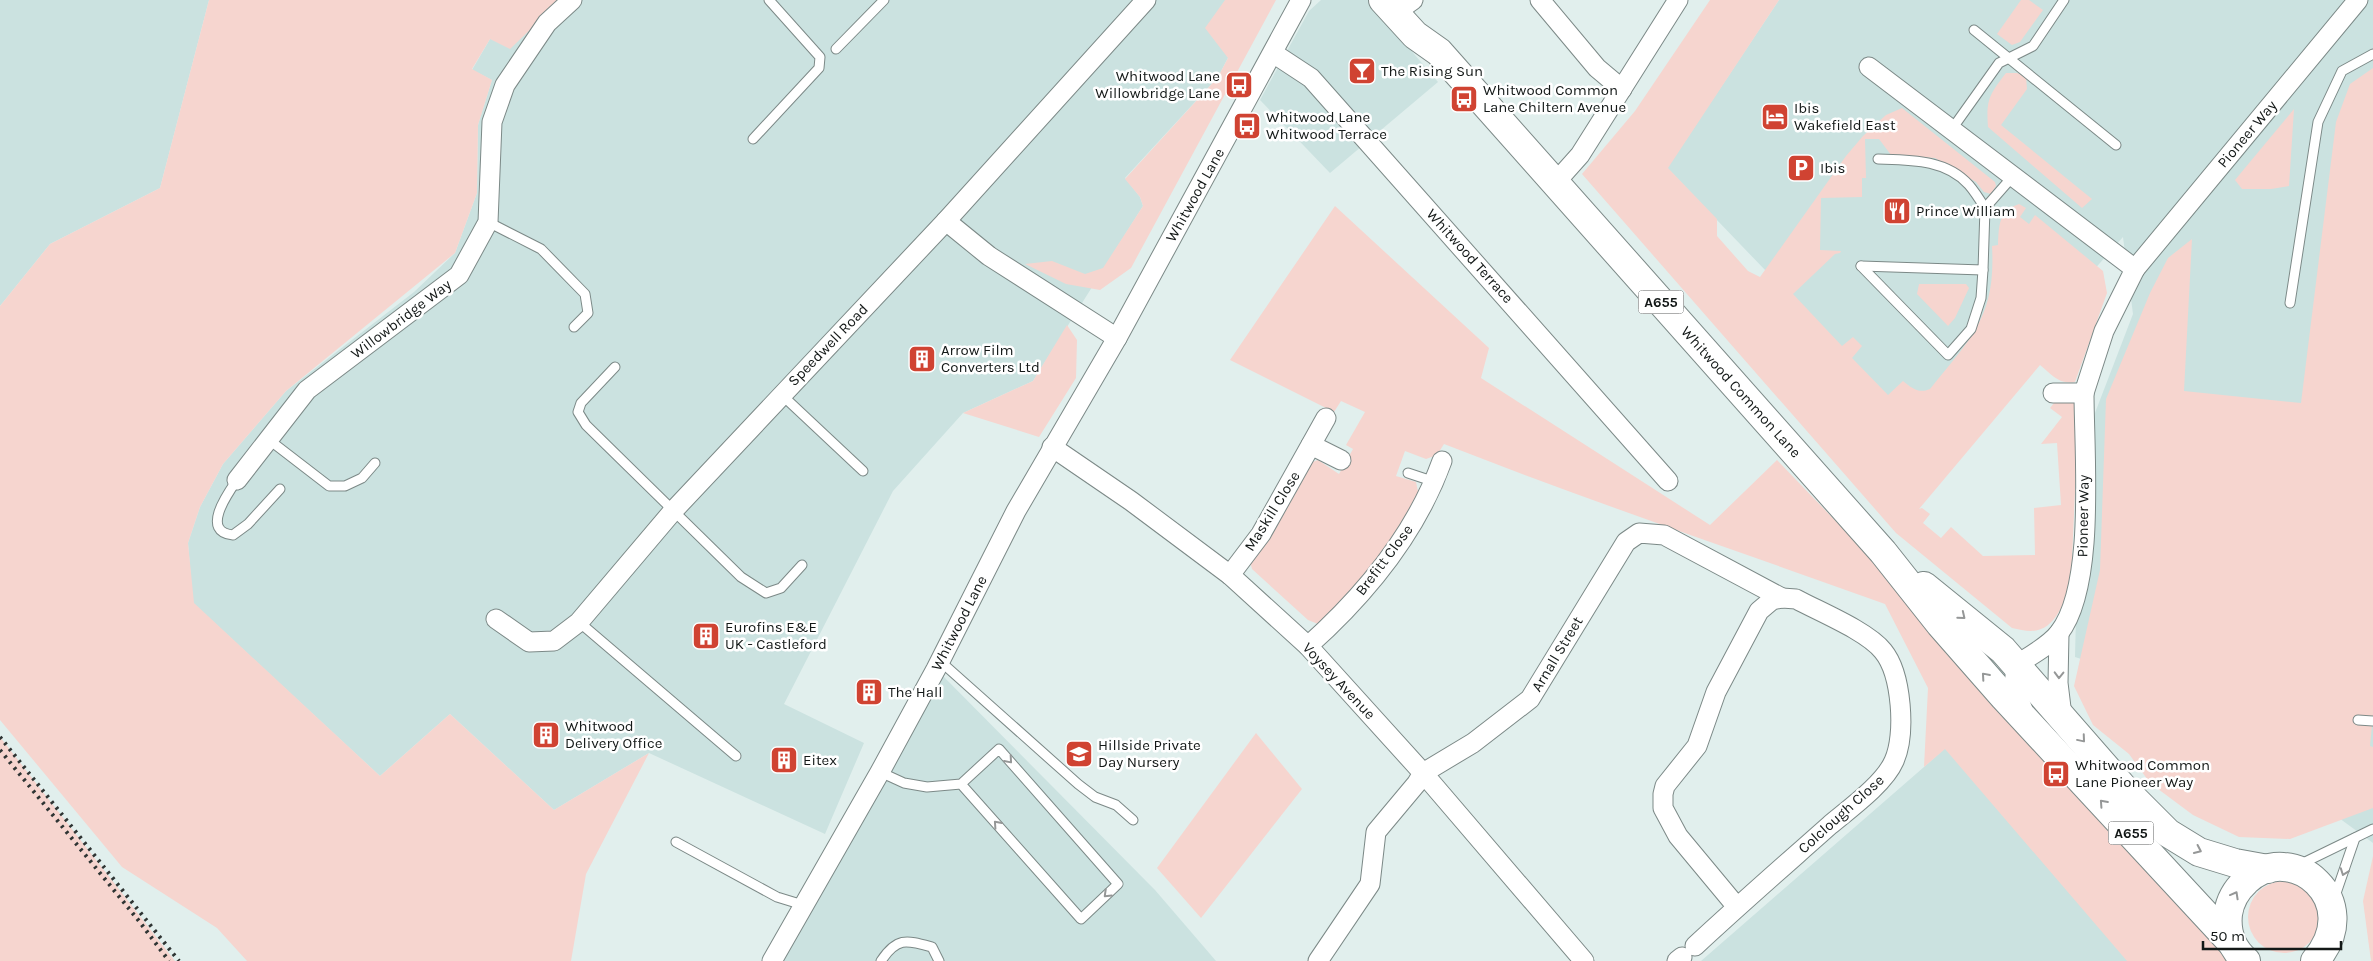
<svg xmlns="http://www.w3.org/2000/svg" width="2373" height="961" font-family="Karla,sans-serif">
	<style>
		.built { fill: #cbe2e0 }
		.green { fill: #f6d5cf }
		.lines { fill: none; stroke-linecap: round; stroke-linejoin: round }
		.lane-casing { stroke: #7c8987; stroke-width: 11 }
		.street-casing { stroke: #7c8987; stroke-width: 21 }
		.primary-casing { stroke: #7c8987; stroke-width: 30 }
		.lane { stroke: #fff; stroke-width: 9 }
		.street { stroke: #fff; stroke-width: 19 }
		.primary { stroke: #fff; stroke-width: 28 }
		.rail { stroke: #2e3433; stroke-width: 4; stroke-dasharray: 2.5 5; stroke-linecap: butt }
		.oneway { stroke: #959797 }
		.labels { text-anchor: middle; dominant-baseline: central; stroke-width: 5; stroke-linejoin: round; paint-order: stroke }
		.shield { fill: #fff; stroke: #5a5d5d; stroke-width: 1 }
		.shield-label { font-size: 14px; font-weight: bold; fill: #131817 }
		.poi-label { font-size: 15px; fill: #131817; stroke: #fff; text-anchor: start }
		.street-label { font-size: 15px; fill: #131817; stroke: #fff }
	</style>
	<rect width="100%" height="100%" fill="#e1efed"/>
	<g class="built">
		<path d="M0,0H209L160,188L50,244L0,306Z"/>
		<path d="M561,0H1258L1218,77L1125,178L1140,197L1143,206L1033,381L963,413L893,491L784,704L864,743L825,834L649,753L554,810L450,714L380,776L193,603L188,543L200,507L223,464L286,391L414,292L455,253L477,193L478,125L492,80L472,70L490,39Z"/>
		<path d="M1321,0H1368L1438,82L1330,173L1260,100L1309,11Z"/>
		<path d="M1779,0H2373V843L2259,759L2247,713L2075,657L2080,452L2133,314L2123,237L1936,448L1667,168Z"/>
		<path d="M936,669L1155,890L1216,961H772Z"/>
		<path d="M1995,704L2231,961H1701L1924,767Z"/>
	</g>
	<g class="green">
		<path d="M209,0H561L510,49L490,39L472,69L492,80L478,125L477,193L455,253L286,391L223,464L200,507L188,543L194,603L380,776L450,714L554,810L649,753L586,874L571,961H247L217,928L122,867L0,720V306L50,244L160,188Z"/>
		<path d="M1225,0H1276L1131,268L1100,290L1066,284L1025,264L1052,261L1085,274L1103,268L1143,206L1140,197L1125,179L1218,77L1228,58L1205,28Z"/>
		<path d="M1710,0H1779L1668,168L1717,219V236L1748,271L1760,277L1846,156L1863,136L1886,115L1902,108L1995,182L1996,186L1991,194L1984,192L1976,182L1935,158L1891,155L1879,139H1865L1866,178H1862V197L1821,198L1820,250L1841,251L1840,253L1835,254L1793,294L1842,346L1853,337L1862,346L1852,358L1888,395L1903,381C1912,388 1918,394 1930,389C1972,337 1996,316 1992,246L1998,245C1999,226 1998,211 2019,204L2026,208L2020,217L2029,224L2035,215L2103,271L2107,293L2075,382C2059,385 2051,374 2040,365L1919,509L1922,508L1930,514L1923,523L1941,538L1951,527L1983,556L2035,555L2034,508L2061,505L2057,443L2041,444L2062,417L2050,408L2054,403L2079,402L2071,582C2065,600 2056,631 2031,631C2025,631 2018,629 2012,628L1896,533L1582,174L1635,111Z"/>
		<path d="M2021,0H2029L2043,10L2020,42L2012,45L1997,34Z"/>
		<path d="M2373,68V714L2370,746L2373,747V808L2290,839L2239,837L2193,815L2150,783L2129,754L2093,725L2074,686L2100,570L2106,399L2150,293L2168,258L2192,239L2184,391L2301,403L2336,122L2350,84Z"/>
		<path d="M2006,73H2017L2026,77L2027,89L2001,125L2092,199L2082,208L1988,127C1986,100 1989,95 2006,73Z"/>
		<path d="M2294,109L2289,186L2271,189H2242L2235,180Z"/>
		<path d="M1335,206L1489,348L1481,378L1710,525L1777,460L1902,590L2231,961H2127L1945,749L1924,767L1928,688L1885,604C1738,551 1589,501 1444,444L1437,455L1426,459L1405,451L1396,476L1416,482L1420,501C1397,538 1357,606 1318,624L1308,620L1252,569L1250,561L1304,465L1318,460L1339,474L1353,449L1346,445L1365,412L1341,401L1334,412L1230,360Z"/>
		<path d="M1919,284H1966L1969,288L1955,318L1948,326L1917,294Z"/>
		<path d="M1067,325L1077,340L1076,378L1039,437L963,413L1033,381Z"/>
		<path d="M1256,733L1302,789L1201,918L1157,868Z"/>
		<path d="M0,737L175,961H0Z"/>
		<path d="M2373,856V961H2371L2363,901Z"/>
		<circle cx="2284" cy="917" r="36"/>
	</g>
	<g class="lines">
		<g class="lane-casing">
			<g id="lane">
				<path d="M1974,30L2116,145"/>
				<path d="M836,49L884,0"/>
				<path d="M1952,129L1999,63L2033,46L2064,0"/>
				<path d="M753,139L819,68L820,57L769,0"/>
				<path d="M1878,159C1910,160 1946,159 1969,185C1975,192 1980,200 1985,208"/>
				<path d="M488,222L541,249L585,294L588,313L574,327"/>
				<path d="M1861,266L1983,270L1985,208L2014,175"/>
				<path d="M1861,266L1948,355L1971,329L1981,298L1983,270"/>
				<path d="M2290,303L2318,122L2342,71L2373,54"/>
				<path d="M615,367L581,403L578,412L586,425L741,577L766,593L781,588L802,565"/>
				<path d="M782,395L863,471"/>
				<path d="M268,439L329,486H345L362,478L375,463"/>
				<path d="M1408,473L1435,482"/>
				<path d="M237,480C228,493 200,532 233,535L248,524L280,489"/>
				<path d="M579,622L736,756"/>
				<path d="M940,661L1078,784L1095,797L1116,805L1133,820"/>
				<path d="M2358,720L2373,721"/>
				<path d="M880,772L904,783L927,787L961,784L999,749L1118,884L1081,919L961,784"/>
				<path d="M676,842L777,897L803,905"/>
				<path d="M2299,865L2373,829"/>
				<path d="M2334,899L2355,838"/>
				<path d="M881,961C897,937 906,940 932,947L939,961"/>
			</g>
		</g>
		<g class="street-casing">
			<g id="street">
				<path d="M1540,0L1597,68L1622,89"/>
				<path d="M1406,5L1413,0"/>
				<path d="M1273,53L1311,78L1668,481"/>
				<path d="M1869,67L2135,269L2104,331L2084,393"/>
				<path d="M1555,183L1580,155L1678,0"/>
				<path d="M946,221L989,256L1117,338"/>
				<path d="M2135,269L2358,0"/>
				<path d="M1311,445L1341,460"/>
				<path d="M1052,447L1131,501L1230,575L1308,646L1423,773L1584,961"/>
				<path d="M237,480L307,390L459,275L488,222L492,122L505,85L547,23L572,0"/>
				<path d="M1230,575L1261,534L1326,418"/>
				<path d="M496,619L529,642L554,641L579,622L673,511L946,221L1146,0"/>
				<path d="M2059,633L2058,683L2062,716"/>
				<path d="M1308,646C1364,596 1416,533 1442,461"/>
				<path d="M2023,710L2014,687L2016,665C2030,656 2049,646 2059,633C2096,586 2084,454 2084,393H2053"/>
				<path d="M1423,773L1473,743L1530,699L1626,542L1639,533L1664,535L1782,598"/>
				<path d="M1695,946C1739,905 1785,865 1830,825C1849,809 1884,784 1894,761C1906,735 1902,674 1883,651C1867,631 1820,612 1796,599L1782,598L1772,600L1759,611L1716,692L1697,746L1665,786L1663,794V808L1678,836L1737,907"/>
				<path d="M772,961L880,772L936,669L1016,511L1117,338L1301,0"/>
				<path d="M1318,961L1370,884L1376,832L1417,783L1423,773"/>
				<path d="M1677,961L1682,957"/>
			</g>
		</g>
		<g class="primary-casing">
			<g id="primary">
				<path d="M1383,0L1415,35L1439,52L1883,552L1940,624L2004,697L2231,942"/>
				<path d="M1924,586L2003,650L2127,792L2168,833L2199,852L2235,863L2268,869"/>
				<path d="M2246,961C2232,949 2226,932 2228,914C2230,900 2236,890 2246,881C2291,838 2367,901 2315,961"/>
			</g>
		</g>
		<use href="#lane" class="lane"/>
		<use href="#street" class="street"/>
		<use href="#primary" class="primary"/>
		<g class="rail">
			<path d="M0,737L179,961"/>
			<path d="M0,750L139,921L169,961"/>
		</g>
	</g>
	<defs><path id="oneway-chevron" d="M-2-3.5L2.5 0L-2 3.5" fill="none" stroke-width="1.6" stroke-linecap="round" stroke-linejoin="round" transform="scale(1.25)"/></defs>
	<g class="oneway">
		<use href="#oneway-chevron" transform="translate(1962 616) rotate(39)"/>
		<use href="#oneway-chevron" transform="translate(2059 675) rotate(91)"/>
		<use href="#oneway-chevron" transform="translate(1985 676) rotate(-131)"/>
		<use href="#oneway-chevron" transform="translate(2082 739) rotate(50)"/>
		<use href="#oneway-chevron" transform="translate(1009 760) rotate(49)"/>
		<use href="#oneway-chevron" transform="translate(2103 803) rotate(-132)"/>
		<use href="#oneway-chevron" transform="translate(997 824) rotate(-132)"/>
		<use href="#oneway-chevron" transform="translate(2198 850) rotate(25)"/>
		<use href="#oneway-chevron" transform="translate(2344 872) rotate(110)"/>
		<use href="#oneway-chevron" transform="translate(1107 894) rotate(136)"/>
		<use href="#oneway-chevron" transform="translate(2235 895) rotate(-61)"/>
	</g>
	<defs>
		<g id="bar-square" transform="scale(1.4375)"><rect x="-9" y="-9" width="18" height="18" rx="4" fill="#d04332" stroke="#fff"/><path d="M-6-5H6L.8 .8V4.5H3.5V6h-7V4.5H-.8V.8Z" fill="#fff"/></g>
		<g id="bus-square" transform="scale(1.4375)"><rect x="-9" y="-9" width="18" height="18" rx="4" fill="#d04332" stroke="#fff"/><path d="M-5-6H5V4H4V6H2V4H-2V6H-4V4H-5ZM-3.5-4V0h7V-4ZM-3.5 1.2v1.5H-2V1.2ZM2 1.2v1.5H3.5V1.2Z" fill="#fff"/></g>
		<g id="hotel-square" transform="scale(1.4375)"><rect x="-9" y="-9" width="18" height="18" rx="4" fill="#d04332" stroke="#fff"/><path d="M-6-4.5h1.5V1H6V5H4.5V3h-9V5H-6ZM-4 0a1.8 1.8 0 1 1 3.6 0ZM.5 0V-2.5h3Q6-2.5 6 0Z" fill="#fff"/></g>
		<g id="parking-square" transform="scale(1.4375)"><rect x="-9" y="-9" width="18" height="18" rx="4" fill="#d04332" stroke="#fff"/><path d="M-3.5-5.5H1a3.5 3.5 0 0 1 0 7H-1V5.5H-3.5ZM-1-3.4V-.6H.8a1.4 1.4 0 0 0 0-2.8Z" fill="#fff"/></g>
		<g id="restaurant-square" transform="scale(1.4375)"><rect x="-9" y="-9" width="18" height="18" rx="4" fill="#d04332" stroke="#fff"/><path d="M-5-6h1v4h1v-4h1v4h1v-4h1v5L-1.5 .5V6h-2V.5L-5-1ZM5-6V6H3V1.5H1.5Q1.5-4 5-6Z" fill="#fff"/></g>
		<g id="building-square" transform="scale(1.4375)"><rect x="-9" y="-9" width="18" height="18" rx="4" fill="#d04332" stroke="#fff"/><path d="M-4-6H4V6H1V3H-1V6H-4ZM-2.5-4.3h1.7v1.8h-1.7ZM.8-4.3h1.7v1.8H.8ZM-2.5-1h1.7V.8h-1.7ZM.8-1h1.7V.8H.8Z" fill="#fff"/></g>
		<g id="school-square" transform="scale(1.4375)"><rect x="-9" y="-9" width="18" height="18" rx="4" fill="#d04332" stroke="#fff"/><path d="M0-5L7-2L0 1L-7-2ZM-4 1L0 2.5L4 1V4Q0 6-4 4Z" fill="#fff"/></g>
	</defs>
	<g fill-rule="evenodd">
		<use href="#bar-square" x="1362" y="71"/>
		<use href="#bus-square" x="1239" y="85"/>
		<use href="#bus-square" x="1464" y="99"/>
		<use href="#hotel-square" x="1775" y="117"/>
		<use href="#bus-square" x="1247" y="126"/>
		<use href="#parking-square" x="1801" y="168"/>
		<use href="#restaurant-square" x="1897" y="211"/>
		<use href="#building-square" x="922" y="359"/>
		<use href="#building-square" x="706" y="636"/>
		<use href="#building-square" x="869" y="692"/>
		<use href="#building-square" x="546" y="735"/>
		<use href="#school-square" x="1079" y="754"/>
		<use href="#building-square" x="784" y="760"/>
		<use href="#bus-square" x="2056" y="774"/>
	</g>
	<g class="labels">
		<g class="shield">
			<rect x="1638.5" y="290.5" width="45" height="23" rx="4"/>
			<rect x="2108.5" y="821.5" width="45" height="23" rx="4"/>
		</g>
		<g class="shield-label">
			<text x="1661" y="302">A655</text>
			<text x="2131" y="833">A655</text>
		</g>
		<g class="poi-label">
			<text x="1381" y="71">The Rising Sun</text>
			<text x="1220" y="76" text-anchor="end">Whitwood Lane<tspan x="1220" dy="17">Willowbridge Lane</tspan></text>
			<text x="1483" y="90">Whitwood Common<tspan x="1483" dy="17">Lane Chiltern Avenue</tspan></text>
			<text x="1794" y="108">Ibis<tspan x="1794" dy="17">Wakefield East</tspan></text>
			<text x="1266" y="117">Whitwood Lane<tspan x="1266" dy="17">Whitwood Terrace</tspan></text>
			<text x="1820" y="168">Ibis</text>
			<text x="1916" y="211">Prince William</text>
			<text x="941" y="350">Arrow Film<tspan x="941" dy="17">Converters Ltd</tspan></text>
			<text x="725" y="627">Eurofins E&amp;E<tspan x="725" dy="17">UK - Castleford</tspan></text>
			<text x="888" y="692">The Hall</text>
			<text x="565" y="726">Whitwood<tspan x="565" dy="17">Delivery Office</tspan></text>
			<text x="1098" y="745">Hillside Private<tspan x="1098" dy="17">Day Nursery</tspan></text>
			<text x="803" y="760">Eitex</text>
			<text x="2075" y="765">Whitwood Common<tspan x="2075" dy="17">Lane Pioneer Way</tspan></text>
		</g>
		<g class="street-label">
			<text transform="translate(2247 134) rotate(-50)">Pioneer Way</text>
			<text transform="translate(1195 195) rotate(-61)">Whitwood Lane</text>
			<text transform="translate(1470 256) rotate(48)">Whitwood Terrace</text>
			<text transform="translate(401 319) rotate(-37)">Willowbridge Way</text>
			<text transform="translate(828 345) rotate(-46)">Speedwell Road</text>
			<text transform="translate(1741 392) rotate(48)">Whitwood Common Lane</text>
			<text transform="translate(1272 511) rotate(-58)">Maskill Close</text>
			<text transform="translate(2083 516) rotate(-89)">Pioneer Way</text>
			<text transform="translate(1384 560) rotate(-53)">Brefitt Close</text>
			<text transform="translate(959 623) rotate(-63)">Whitwood Lane</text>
			<text transform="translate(1557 654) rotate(-59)">Arnall Street</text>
			<text transform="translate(1339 681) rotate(47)">Voysey Avenue</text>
			<text transform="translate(1841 814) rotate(-42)">Colclough Close</text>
		</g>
	</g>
	<path d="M2203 941v8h138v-8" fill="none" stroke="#131817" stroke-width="2.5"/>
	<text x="2210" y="941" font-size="15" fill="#131817" stroke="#ffffff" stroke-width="4" paint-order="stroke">50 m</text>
</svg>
